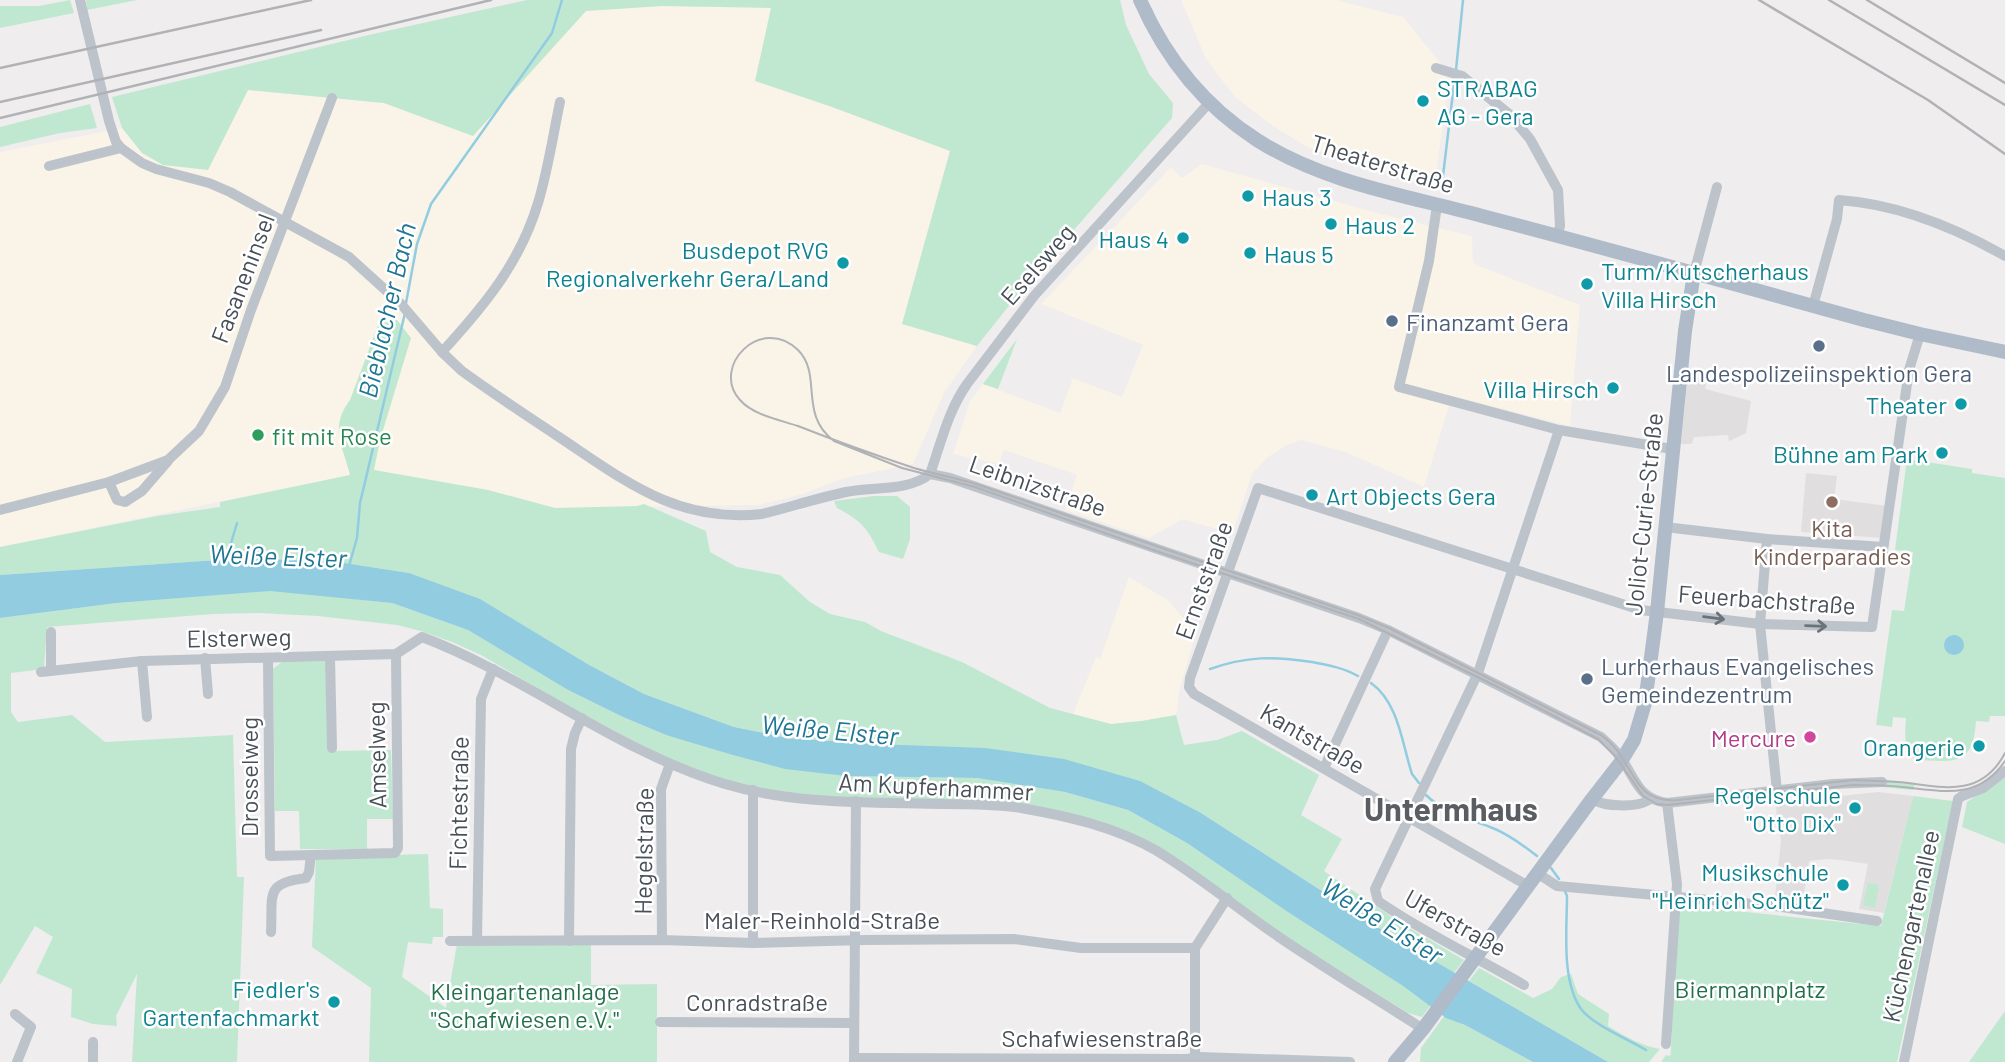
<svg xmlns="http://www.w3.org/2000/svg" width="2005" height="1062" font-family="Barlow,sans-serif">
	<style>
		.commercial { fill: #f9f4e7 }
		.education { fill: #e0dede }
		.green { fill: #c0e8d1 }
		.water { fill: #92cce0 }
		.lines { fill: none; stroke-linecap: round; stroke-linejoin: round }
		.stream { stroke: #92cce0; stroke-width: 2.5 }
		.minor { stroke: #bdc3ca; stroke-width: 10 }
		.major { stroke: #afbbc8; stroke-width: 14 }
		.tram { stroke: #b0b2b6; stroke-width: 2 }
		.rail { stroke: #b0b2b6; stroke-width: 2.5 }
		.oneway { stroke: #6a727a }
		.culture-dot { fill: #0f9aa8; stroke: #fff; stroke-width: 2.5 }
		.service-dot { fill: #5c6f8a; stroke: #fff; stroke-width: 2.5 }
		.leisure-dot { fill: #2e9e5b; stroke: #fff; stroke-width: 2.5 }
		.education-dot { fill: #8d6e63; stroke: #fff; stroke-width: 2.5 }
		.hotel-dot { fill: #d1479c; stroke: #fff; stroke-width: 2.5 }
		.labels { text-anchor: middle; dominant-baseline: central; stroke-width: 5; stroke-linejoin: round; paint-order: stroke }
		.culture-label { font-size: 24px; fill: #0d838f; stroke: #fff; text-anchor: end }
		.street-label { font-size: 24px; fill: #474f57; stroke: #fff }
		.service-label { font-size: 24px; fill: #4e5e75; stroke: #fff; text-anchor: start }
		.leisure-label { font-size: 24px; fill: #27864d; stroke: #fff; text-anchor: start }
		.education-label { font-size: 24px; fill: #785e54; stroke: #fff }
		.hotel-label { font-size: 24px; fill: #b23c85; stroke: #fff; text-anchor: end }
		.park-label { font-size: 24px; fill: #226f4c; stroke: #fff }
		.water-label { font-size: 26px; font-style: italic; fill: #1e7694; stroke: #fff }
		.district-label { font-size: 32px; font-weight: bold; fill: #5a5d61; stroke: #fff }
	</style>
	<rect width="100%" height="100%" fill="#efeded"/>
	<g class="commercial">
		<path d="M1181,0H1336L1403,17L1450,75L1434,187L1309,148L1273,126L1235,97L1206,59Z"/>
		<path d="M662,6L772,8L755,81L832,107L950,151L902,324L977,346L944,393L913,464L845,478L803,494L759,505L555,508L488,490L374,470L0,547V152L122,128L142,153L247,90L384,103L473,136L586,11Z"/>
		<path d="M1202,164L1377,213L1472,236L1473,262L1479,266L1580,305L1570,426L1452,396L1424,487L1345,452L1301,440L1285,446L1268,457L1252,474L1234,529L1218,524L1216,529L1183,519L1149,538L1065,510L1077,475L1004,450L999,464L953,454L970,401L983,384L1060,413L1073,378L1122,397L1143,345L1041,304L1171,167L1182,178Z"/>
		<path d="M1129,577L1169,601L1196,633L1179,692L1176,715L1141,721L1111,724L1073,714L1096,657L1100,659Z"/>
	</g>
	<g class="education">
		<path d="M1693,379L1707,380L1705,389L1751,401L1746,433L1729,441L1728,435L1694,437L1692,444H1681L1687,383Z"/>
		<path d="M1806,473L1837,476L1834,499L1888,506L1883,538L1801,532Z"/>
		<path d="M1878,792L1913,796L1884,913L1859,909L1868,864L1841,860L1826,859L1809,861L1803,902L1775,898L1781,840L1777,823L1776,803Z"/>
	</g>
	<g class="green">
		<path d="M70,0L74,13L0,28V6H39Z"/>
		<path d="M86,0H137L87,10Z"/>
		<path d="M527,0H1120L1126,25L1149,74L1173,103L1172,118L1023,288L977,346L902,324L950,151L832,107L755,81L771,8L662,6L586,11L473,136L384,103L248,90L208,170L163,165L142,153L122,128L112,97L373,34Z"/>
		<path d="M90,104L97,128L60,133L0,147V127Z"/>
		<path d="M387,313L397,320L411,338L380,440L374,470L488,490L555,508L637,506L644,504L706,531L710,552L737,567L780,575L810,602L830,614L865,622L881,631L962,662L1050,708L1111,724L1141,721L1176,715L1184,745L1217,740L1242,731L1319,775L1301,815L1342,839L1324,871L1401,923L1464,960L1454,973L1393,937L1201,813L875,744L788,738L734,727L644,694L409,573L338,562L268,559L203,561L0,575V547L157,516L220,507V502L350,475C343,446 329,427 350,400L380,320Z"/>
		<path d="M1017,339L998,389L983,384Z"/>
		<path d="M1907,459L1972,469V473L2005,478V716H1990L1989,722L1976,721C1973,768 1954,761 1915,760C1903,747 1905,735 1906,718L1893,717L1892,727L1876,725L1892,610L1904,611L1913,552L1895,550Z"/>
		<path d="M874,496H897L910,507V539L903,559L879,552C867,528 862,521 837,508L834,501Z"/>
		<path d="M270,590L392,603L468,630L568,690L623,717L666,735L846,776L977,778L1065,792L1128,810L1187,843L1403,986L1430,1006L1422,1017L1408,1013L1281,934L1155,846L1058,812L795,794L757,788L721,779L660,755L561,702L481,655L452,642L421,631L397,625L318,616L259,613L213,614L47,627L44,669L11,673V712L18,722L72,715L105,742L233,735L237,877H244L237,1062H132L137,974L116,1016L117,1026L93,1024L71,1017L72,989L36,973L53,937L35,926L0,985V618L117,603Z"/>
		<path d="M326,660L330,751L391,750L393,819H367V849H300L299,811H275L273,669L283,661Z"/>
		<path d="M2005,776V844L1962,827L1967,802Z"/>
		<path d="M1882,779L1915,783L1913,790L1881,787Z"/>
		<path d="M1913,796L1953,801L1897,1062H1661L1666,1055L1670,1056L1671,1051L1677,905L1881,926Z"/>
		<path d="M428,854L430,908L443,909V937H433L432,944L408,942L402,977L446,1008L457,944L591,945V985L657,984V1062H369L371,988L312,947L316,857Z"/>
		<path d="M1868,883L1879,885L1875,908L1863,905Z"/>
		<path d="M1479,968L1533,998L1552,989L1561,977L1571,974L1578,994L1609,1014L1608,1026C1625,1036 1641,1046 1660,1049L1649,1062H1608L1469,981Z"/>
		<path d="M2005,1011V1062H1969Z"/>
		<path d="M1444,1016L1465,1025L1533,1062H1420L1421,1048Z"/>
	</g>
	<g class="water">
		<path d="M268,559L338,562L409,573L480,599L589,665L644,694L734,727L788,738L875,744L985,748L1064,759L1140,781L1201,813L1393,937L1608,1062H1533L1465,1025L1446,1018L1403,986L1288,912L1187,843L1128,810L1065,792L977,778L846,776L785,769L733,755L666,735L623,717L568,690L468,630L392,603L270,591L117,603L0,618V575L203,561Z"/>
		<circle cx="1954" cy="645" r="10"/>
	</g>
	<g class="lines">
		<g class="stream">
			<path d="M1456,70L1463,0"/>
			<path d="M1442,184L1455,76"/>
			<path d="M406,303L417,244L431,204L552,33L562,0"/>
			<path d="M226,560L237,523"/>
			<path d="M349,566L357,538L360,503L405,313"/>
			<path d="M1210,669C1247,656 1274,656 1312,662C1328,665 1344,668 1358,676"/>
			<path d="M1371,683C1399,703 1402,744 1412,774L1419,783"/>
			<path d="M1426,795C1444,813 1467,818 1490,827C1507,833 1523,845 1537,856"/>
			<path d="M1551,868L1559,879"/>
			<path d="M1564,889L1567,896C1567,929 1561,980 1581,1009C1593,1025 1628,1039 1646,1050"/>
		</g>
		<g class="minor">
			<path d="M80,0L109,121L116,142L121,148L142,163L156,169L209,183L230,192L349,257L401,304L442,352L462,371C495,395 530,418 565,441C629,484 680,523 762,514C790,507 818,498 846,492C872,486 908,492 930,474L950,478L1359,618L1388,630L1601,737C1606,742 1613,747 1617,753C1635,774 1635,798 1667,803L1833,784L1882,782"/>
			<path d="M1436,68L1462,76L1509,114L1530,139L1558,190L1560,226L1557,236"/>
			<path d="M49,166L121,148"/>
			<path d="M1437,205L1429,261L1399,387L1559,430L1672,449"/>
			<path d="M1694,273L1717,187"/>
			<path d="M1813,306L1837,219L1839,200C1897,204 1954,227 2005,256"/>
			<path d="M442,352C484,306 520,263 538,203C548,170 553,135 560,102"/>
			<path d="M930,474C941,443 948,411 967,384L1034,296L1209,103"/>
			<path d="M109,482L117,500L125,502L142,491L168,461"/>
			<path d="M0,510L109,482L168,460L199,431L225,387L251,310L332,98"/>
			<path d="M1665,527L1767,539L1883,547"/>
			<path d="M1767,539L1760,624L1777,791"/>
			<path d="M330,657L332,748"/>
			<path d="M205,658L208,694"/>
			<path d="M268,658L270,856L395,853L398,848L396,654"/>
			<path d="M142,661L147,717"/>
			<path d="M51,671V632"/>
			<path d="M41,672L142,661L396,654L422,637C527,677 616,751 725,784C795,805 871,802 944,804C969,804 996,804 1021,808C1067,816 1116,827 1157,851C1200,877 1238,909 1279,937C1326,969 1375,998 1423,1029"/>
			<path d="M1324,768L1388,630"/>
			<path d="M1592,799C1604,807 1639,808 1650,799"/>
			<path d="M1537,873L1557,886L1775,906L1877,921"/>
			<path d="M1528,886L1194,694L1189,687L1190,678L1258,488L1641,610L1760,624L1872,627L1909,370L1920,334"/>
			<path d="M271,932C273,895 264,883 306,878L309,872L311,855"/>
			<path d="M662,940L661,789L670,764"/>
			<path d="M450,941L662,940L753,943L864,940L1014,939L1081,948H1195"/>
			<path d="M477,941L481,699L493,669"/>
			<path d="M569,941L571,749L575,733L582,718"/>
			<path d="M753,943V790"/>
			<path d="M1524,985C1476,957 1424,933 1378,901L1375,889L1478,673L1559,430"/>
			<path d="M15,1014L31,1027L17,1062"/>
			<path d="M660,1022L854,1023"/>
			<path d="M93,1042V1062"/>
			<path d="M1666,1044L1677,884L1667,803"/>
			<path d="M854,1058L1187,1059L1200,1057L1350,1062"/>
			<path d="M854,1062L856,801"/>
			<path d="M1195,1062V948L1227,898"/>
			<path d="M1904,1062L1958,799L1962,796L1983,788L2005,771"/>
		</g>
		<g class="major">
			<path d="M1140,0C1165,57 1204,106 1257,140C1326,184 1409,196 1486,217C1612,250 1738,285 1864,320L1920,334L2005,352"/>
			<path d="M1395,1062L1423,1029L1592,799L1620,763L1634,740L1645,703L1657,612L1685,331L1694,273"/>
		</g>
		<path class="tram" d="M2005,753C1983,795 1948,789 1908,783C1890,781 1872,781 1853,780L1678,800C1629,804 1636,759 1601,735L1389,628L1360,616L976,484C956,478 934,474 914,468C875,455 836,441 798,426C780,420 753,415 740,400C710,367 761,314 798,350C823,375 798,414 834,441L902,468L975,487L1153,550L1359,619L1502,689L1598,739L1615,756L1643,796L1657,804L1667,805L1853,785C1869,785 1885,785 1902,787C1942,791 1978,801 2005,761"/>
		<g class="rail">
			<path d="M1759,0L1928,100L2005,154"/>
			<path d="M1829,0L2005,105"/>
			<path d="M1867,0L2005,83"/>
			<path d="M0,68L311,0"/>
			<path d="M0,102L321,30"/>
			<path d="M0,118L491,0"/>
		</g>
	</g>
	<defs><path id="oneway-shaft" d="M-6 0H5M1.5-3L5.5 0L1.5 3" fill="none" stroke-width="1.6" stroke-linecap="round" stroke-linejoin="round" transform="scale(1.75)"/></defs>
	<g class="oneway">
		<use href="#oneway-shaft" transform="translate(1714 618) rotate(7)"/>
		<use href="#oneway-shaft" transform="translate(1816 626) rotate(2)"/>
	</g>
	<g class="culture-dot">
		<circle cx="1423" cy="101" r="7"/>
		<circle cx="1248" cy="196" r="7"/>
		<circle cx="1331" cy="224" r="7"/>
		<circle cx="1183" cy="238" r="7"/>
		<circle cx="1250" cy="253" r="7"/>
		<circle cx="843" cy="263" r="7"/>
		<circle cx="1587" cy="284" r="7"/>
		<circle cx="1613" cy="388" r="7"/>
		<circle cx="1961" cy="404" r="7"/>
		<circle cx="1942" cy="453" r="7"/>
		<circle cx="1312" cy="495" r="7"/>
		<circle cx="1979" cy="746" r="7"/>
		<circle cx="1855" cy="808" r="7"/>
		<circle cx="1843" cy="885" r="7"/>
		<circle cx="334" cy="1002" r="7"/>
	</g>
	<g class="service-dot">
		<circle cx="1392" cy="321" r="7"/>
		<circle cx="1819" cy="346" r="7"/>
		<circle cx="1587" cy="679" r="7"/>
	</g>
	<circle class="leisure-dot" cx="258" cy="435" r="7"/>
	<circle class="education-dot" cx="1832" cy="502" r="7"/>
	<circle class="hotel-dot" cx="1810" cy="737" r="7"/>
	<g class="labels">
		<g class="culture-label">
			<text x="1437" y="87" text-anchor="start">STRABAG<tspan x="1437" dy="28">AG - Gera</tspan></text>
			<text x="1262" y="196" text-anchor="start">Haus 3</text>
			<text x="1345" y="224" text-anchor="start">Haus 2</text>
			<text x="1169" y="238">Haus 4</text>
			<text x="829" y="249">Busdepot RVG<tspan x="829" dy="28">Regionalverkehr Gera/Land</tspan></text>
			<text x="1264" y="253" text-anchor="start">Haus 5</text>
			<text x="1601" y="270" text-anchor="start">Turm/Kutscherhaus<tspan x="1601" dy="28">Villa Hirsch</tspan></text>
			<text x="1599" y="388">Villa Hirsch</text>
			<text x="1947" y="404">Theater</text>
			<text x="1928" y="453">Bühne am Park</text>
			<text x="1326" y="495" text-anchor="start">Art Objects Gera</text>
			<text x="1965" y="746">Orangerie</text>
			<text x="1841" y="794">Regelschule<tspan x="1841" dy="28">"Otto Dix"</tspan></text>
			<text x="1829" y="871">Musikschule<tspan x="1829" dy="28">"Heinrich Schütz"</tspan></text>
			<text x="320" y="988">Fiedler's<tspan x="320" dy="28">Gartenfachmarkt</tspan></text>
		</g>
		<g class="street-label">
			<text transform="translate(1383 163) rotate(17)">Theaterstraße</text>
			<text transform="translate(1037 264) rotate(-49)">Eselsweg</text>
			<text transform="translate(242 278) rotate(-69)">Fasaneninsel</text>
			<text transform="translate(1038 485) rotate(19)">Leibnizstraße</text>
			<text transform="translate(1643 514) rotate(-84)">Joliot-Curie-Straße</text>
			<text transform="translate(1203 580) rotate(-70)">Ernststraße</text>
			<text transform="translate(1767 599) rotate(4)">Feuerbachstraße</text>
			<text transform="translate(239 637) rotate(-1)">Elsterweg</text>
			<text transform="translate(1313 738) rotate(30)">Kantstraße</text>
			<text transform="translate(376 755) rotate(-91)">Amselweg</text>
			<text transform="translate(248 777) rotate(-90)">Drosselweg</text>
			<text transform="translate(936 786) rotate(3)">Am Kupferhammer</text>
			<text transform="translate(458 803) rotate(-89)">Fichtestraße</text>
			<text transform="translate(643 851) rotate(-89)">Hegelstraße</text>
			<text x="822" y="919">Maler-Reinhold-Straße</text>
			<text transform="translate(1456 922) rotate(29)">Uferstraße</text>
			<text transform="translate(1910 926) rotate(-78)">Küchengartenallee</text>
			<text x="757" y="1001">Conradstraße</text>
			<text x="1102" y="1037">Schafwiesenstraße</text>
		</g>
		<g class="service-label">
			<text x="1406" y="321">Finanzamt Gera</text>
			<text x="1819" y="372" text-anchor="middle">Landespolizeiinspektion Gera</text>
			<text x="1601" y="665">Lurherhaus Evangelisches<tspan x="1601" dy="28">Gemeindezentrum</tspan></text>
		</g>
		<g class="leisure-label">
			<text x="272" y="435">fit mit Rose</text>
		</g>
		<g class="education-label">
			<text x="1832" y="527">Kita<tspan x="1832" dy="28">Kinderparadies</tspan></text>
		</g>
		<g class="hotel-label">
			<text x="1796" y="737">Mercure</text>
		</g>
		<g class="park-label">
			<text x="1750" y="988">Biermannplatz</text>
			<text x="525" y="990">Kleingartenanlage<tspan x="525" dy="28">"Schafwiesen e.V."</tspan></text>
		</g>
		<g class="water-label">
			<text transform="translate(386 310) rotate(-77)">Bieblacher Bach</text>
			<text transform="translate(278 555) rotate(2)">Weiße Elster</text>
			<text transform="translate(830 729) rotate(5)">Weiße Elster</text>
			<text transform="translate(1383 920) rotate(32)">Weiße Elster</text>
		</g>
		<g class="district-label">
			<text x="1451" y="808">Untermhaus</text>
		</g>
	</g>
</svg>
